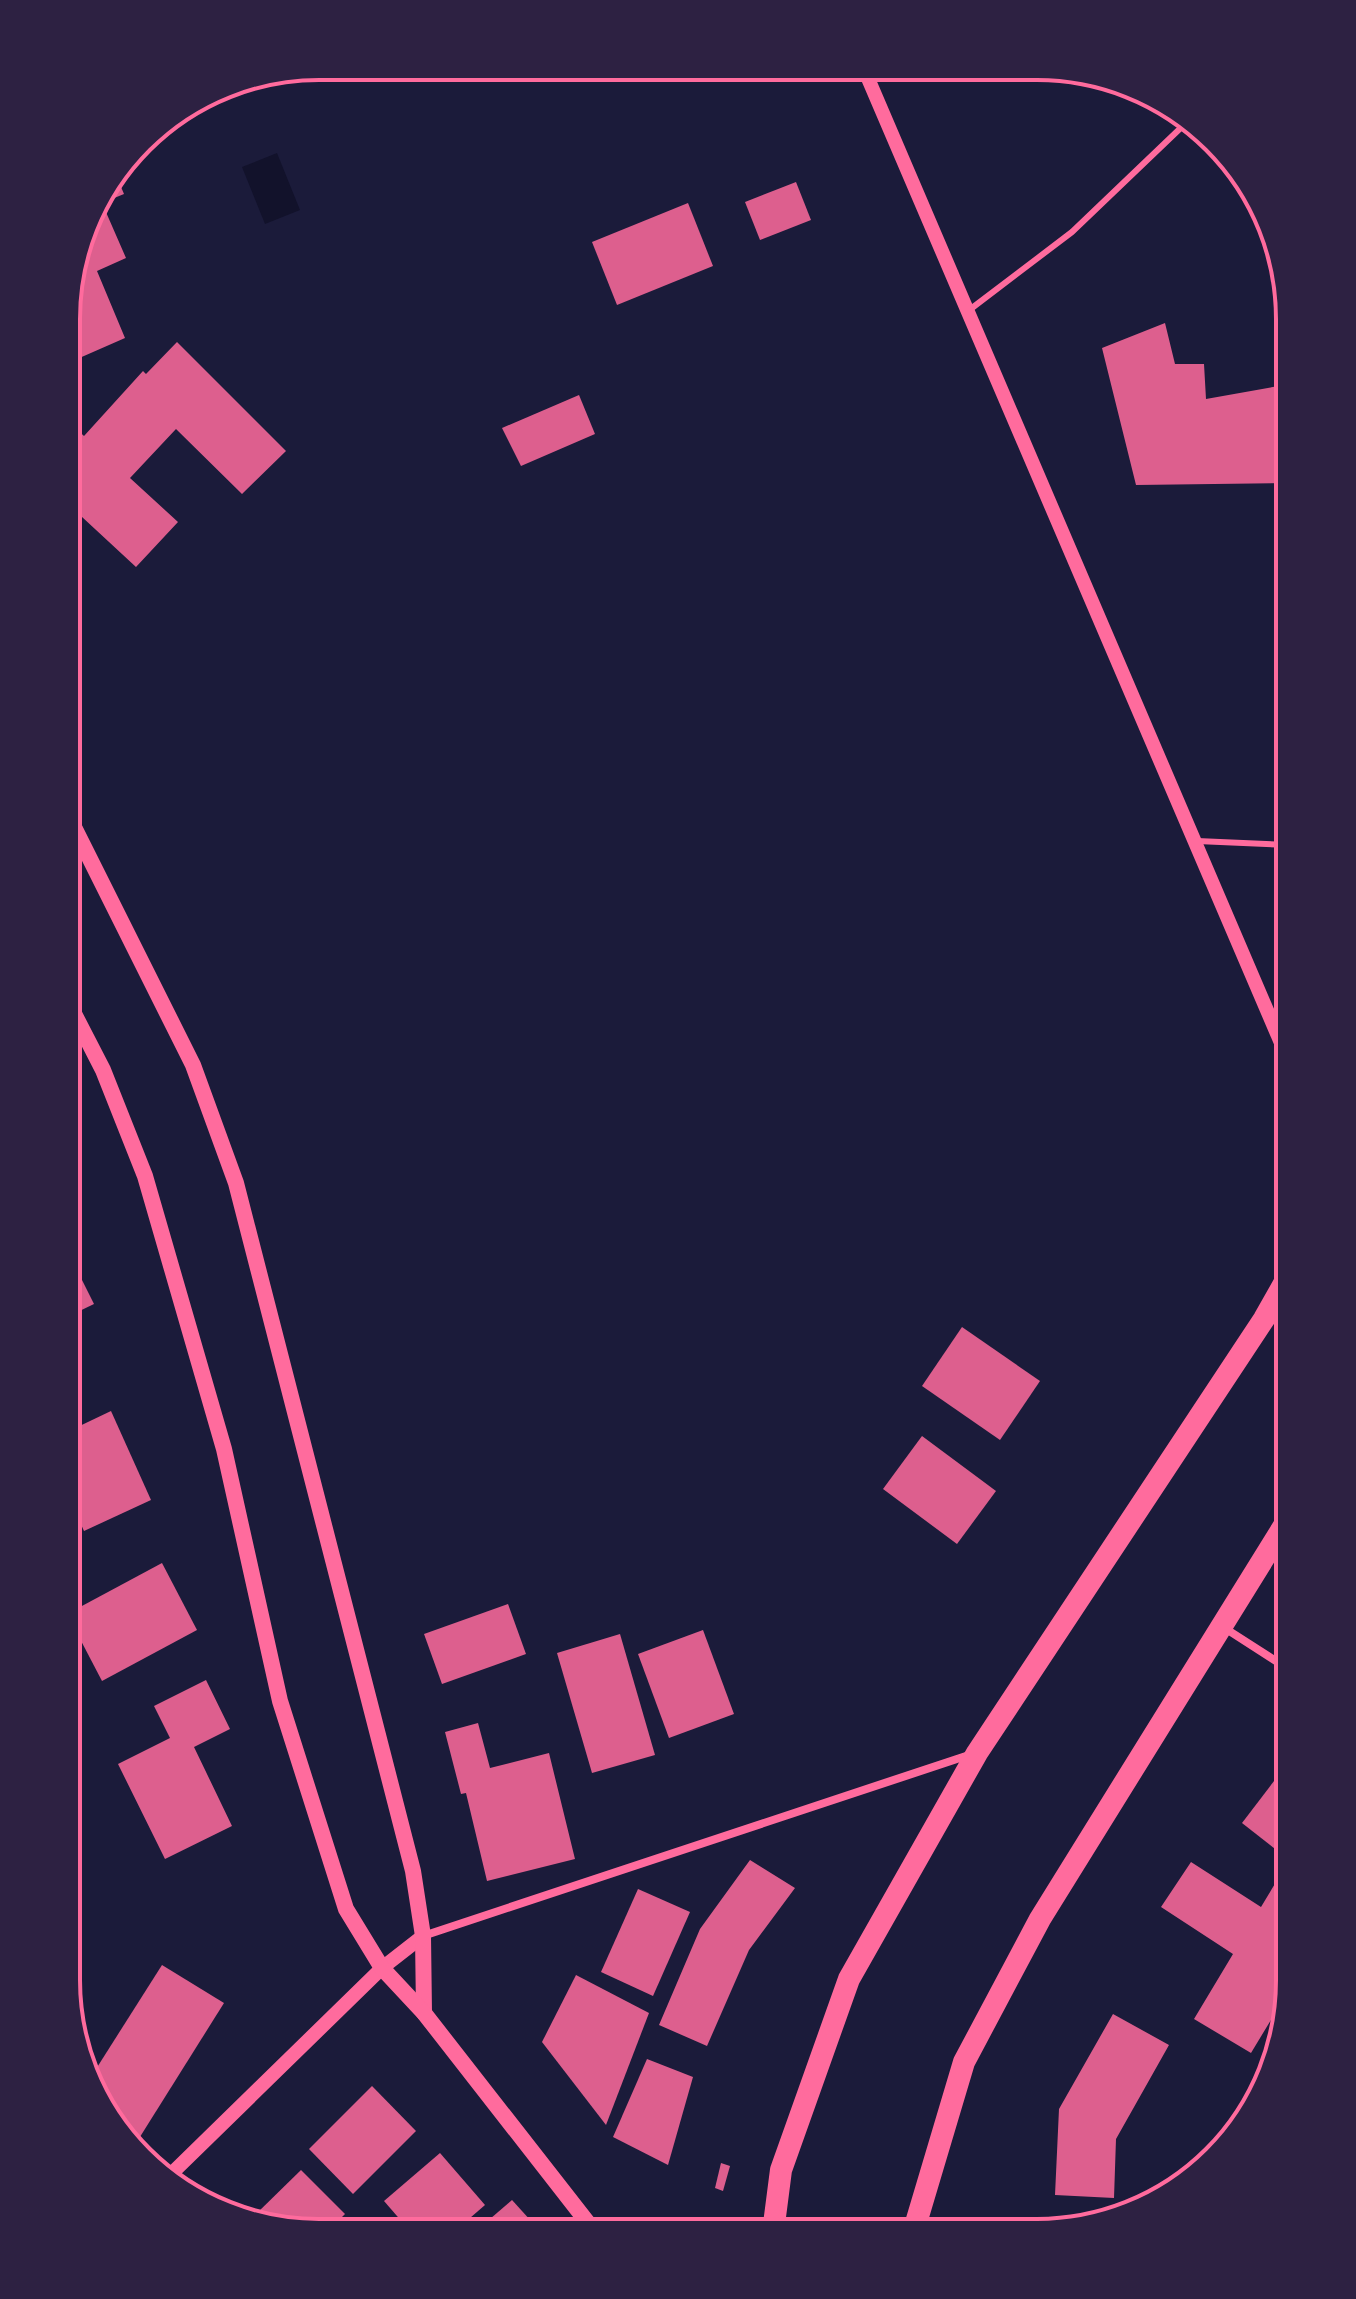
<svg xmlns="http://www.w3.org/2000/svg" width="1356" height="2299" font-family="'PT Sans',sans-serif">
	<style>
		.water { fill: #12122b }
		.building { fill: #dd5f8e }
		.lines { fill: none; stroke-linecap: round; stroke-linejoin: round }
		.service { stroke: #ff6b9d; stroke-width: 6 }
		.minor { stroke: #ff6b9d; stroke-width: 8 }
		.tertiary { stroke: #ff6b9d; stroke-width: 14 }
		.secondary { stroke: #ff6b9d; stroke-width: 16 }
		.trunk { stroke: #ff6b9d; stroke-width: 22 }
		.rim { fill: none; stroke: #ff6b9d; stroke-width: 4 }
	</style>
	<rect width="100%" height="100%" fill="#1b1b3a"/>
	<path class="water" d="M277,153L300,210L265,224L242,167Z"/>
	<g class="building">
		<path d="M116,175L124,194L102,203L126,258L97,271L125,338L68,363V287L92,207Z"/>
		<path d="M796,182L811,220L760,240L745,202Z"/>
		<path d="M688,203L713,266L617,305L592,242Z"/>
		<path d="M1165,323L1175,364H1204L1206,399L1290,384V483L1136,485L1102,348Z"/>
		<path d="M177,342L286,451L242,494L176,429L130,478L178,522L136,567L68,504V421L84,436L143,371L146,374Z"/>
		<path d="M579,395L595,434L521,466L502,428Z"/>
		<path d="M67,1250L94,1304L67,1317Z"/>
		<path d="M962,1327L1040,1381L1000,1440L922,1386Z"/>
		<path d="M111,1411L151,1500L84,1531L67,1494V1432Z"/>
		<path d="M922,1436L996,1491L957,1544L883,1489Z"/>
		<path d="M162,1563L197,1630L102,1681L67,1614Z"/>
		<path d="M508,1604L526,1654L442,1684L424,1634Z"/>
		<path d="M703,1630L734,1714L669,1738L638,1654Z"/>
		<path d="M620,1634L655,1755L592,1773L557,1653Z"/>
		<path d="M206,1680L230,1729L194,1747L232,1826L165,1859L118,1764L170,1738L154,1706Z"/>
		<path d="M478,1723L490,1768L549,1753L575,1859L487,1881L466,1793L461,1794L445,1732Z"/>
		<path d="M1274,1781L1289,1793L1288,1859L1242,1823Z"/>
		<path d="M750,1860L795,1888L749,1950L707,2046L659,2025L700,1929Z"/>
		<path d="M1191,1862L1261,1907L1276,1882L1289,1890V1990L1251,2053L1194,2019L1233,1954L1161,1907Z"/>
		<path d="M638,1889L690,1912L653,1996L601,1972Z"/>
		<path d="M162,1965L224,2003L133,2148L118,2134L89,2080Z"/>
		<path d="M576,1975L649,2013L606,2125L542,2042Z"/>
		<path d="M1113,2014L1169,2045L1116,2139L1114,2198L1055,2195L1059,2109Z"/>
		<path d="M647,2059L693,2077L668,2165L613,2137Z"/>
		<path d="M372,2086L416,2131L353,2194L309,2149Z"/>
		<path d="M440,2153L485,2205L455,2231H410L384,2201Z"/>
		<path d="M721,2163L730,2166L723,2191L715,2188Z"/>
		<path d="M301,2170L345,2214L328,2231H286L253,2217Z"/>
		<path d="M512,2200L541,2232L476,2231Z"/>
	</g>
	<g class="lines">
		<g class="service">
			<path d="M968,311L1072,232L1188,121"/>
			<path d="M1197,841L1290,845"/>
		</g>
		<g class="minor">
			<path d="M1223,1627L1290,1670"/>
			<path d="M423,1936L969,1755"/>
		</g>
		<g class="tertiary">
			<path d="M864,69L1290,1064"/>
			<path d="M165,2180L382,1968L423,1936"/>
		</g>
		<g class="secondary">
			<path d="M67,813L193,1065L236,1183L413,1871L423,1936L424,2013"/>
			<path d="M67,1000L103,1070L145,1176L224,1449L280,1701L346,1909L382,1968L424,2013L595,2232"/>
		</g>
		<g class="trunk">
			<path d="M773,2232L781,2170L849,1979L977,1753L1264,1319L1290,1273"/>
			<path d="M913,2233L964,2062L1040,1919L1290,1516"/>
		</g>
	</g>
	<path d="M0 0H1356V2299H0ZM319 80H1037A239 239 0 0 1 1276 319V1980A239 239 0 0 1 1037 2219H319A239 239 0 0 1 80 1980V319A239 239 0 0 1 319 80Z" fill="#2d2142" fill-rule="evenodd"/>
	<path class="rim" d="M319 80H1037A239 239 0 0 1 1276 319V1980A239 239 0 0 1 1037 2219H319A239 239 0 0 1 80 1980V319A239 239 0 0 1 319 80Z"/>
</svg>
